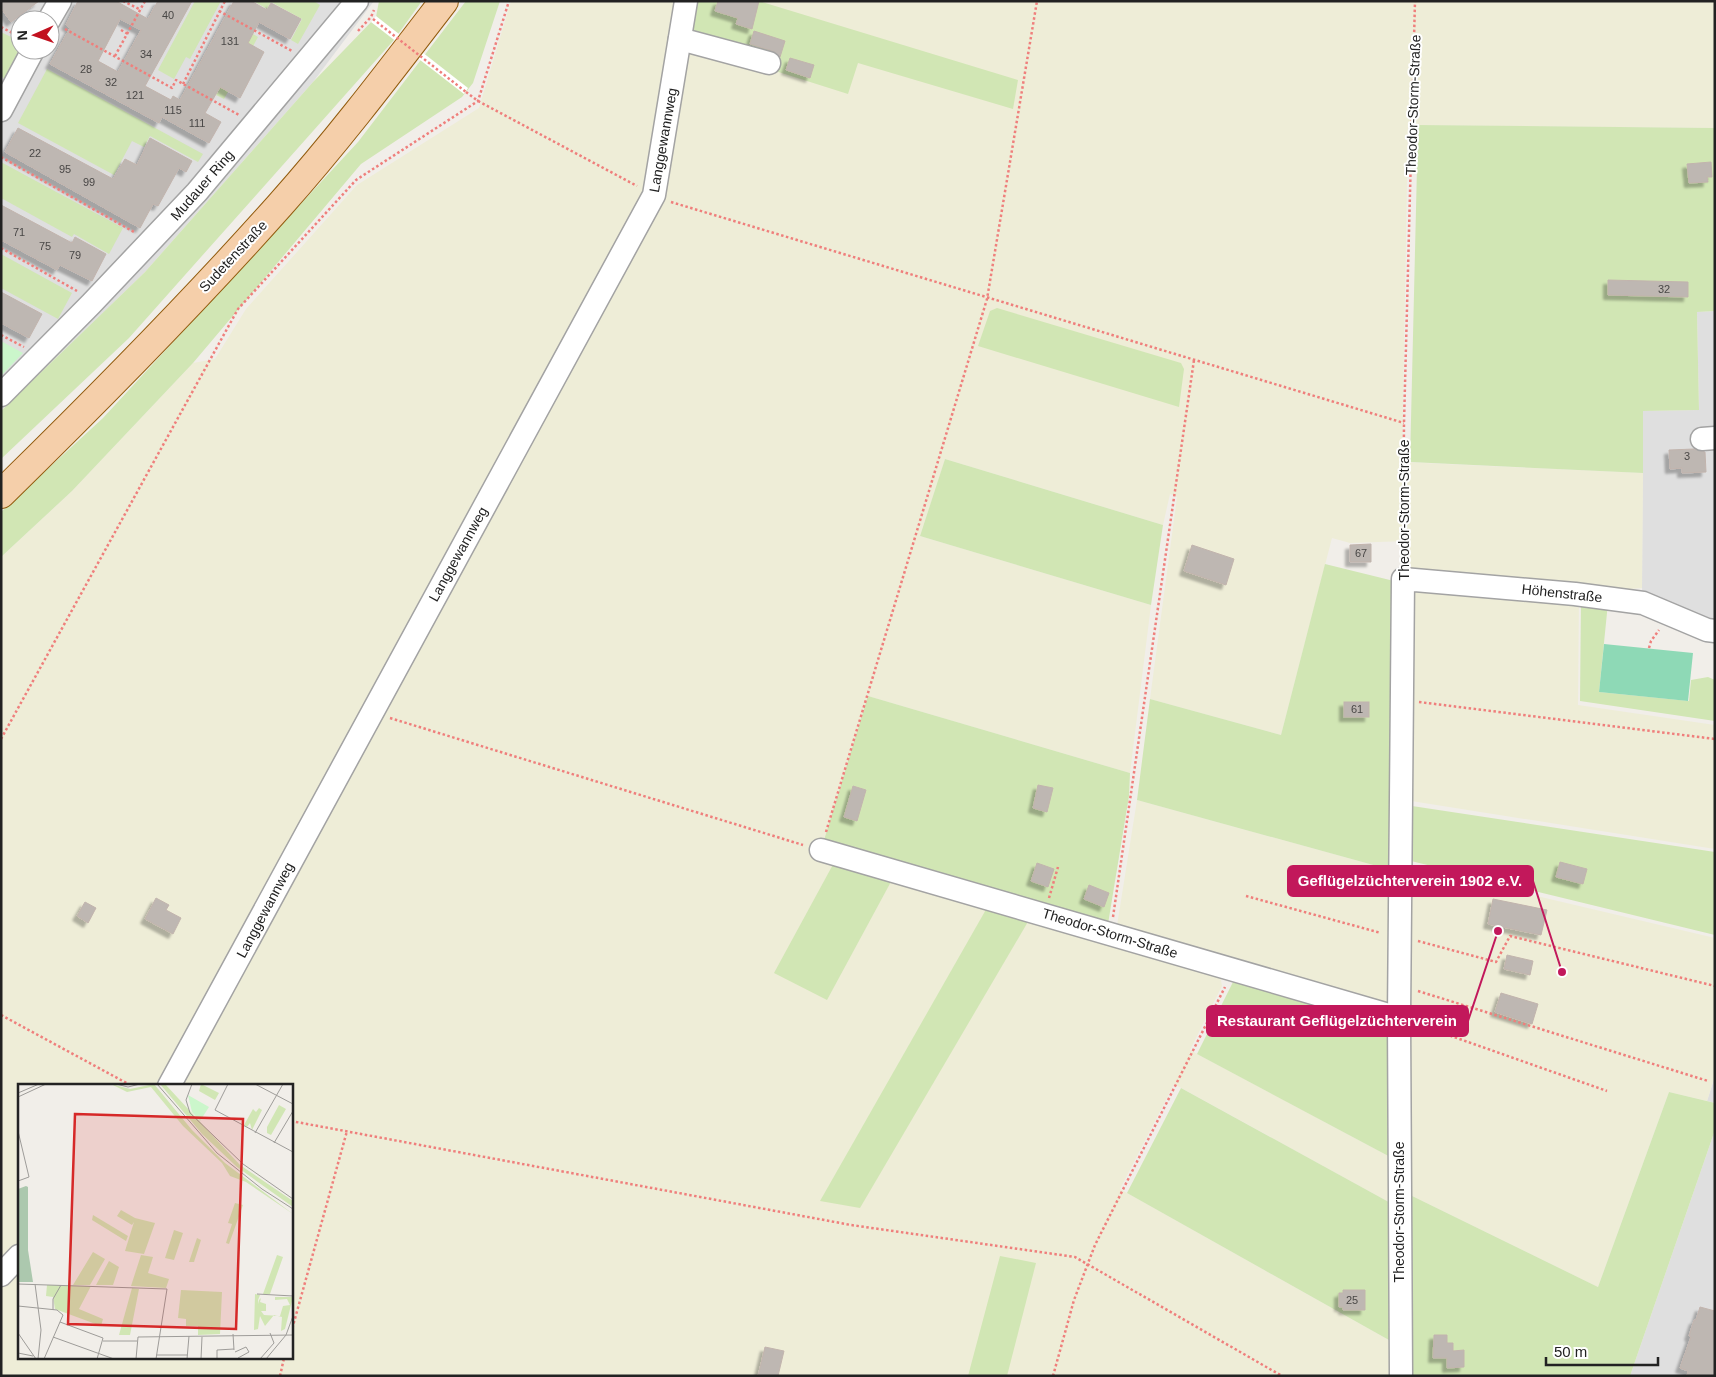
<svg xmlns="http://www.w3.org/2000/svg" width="1716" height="1377" font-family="Arial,sans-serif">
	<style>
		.residential { fill: #dfdfdf; fill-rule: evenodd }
		.farmland { fill: #eeedd7; fill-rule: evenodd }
		.grass { fill: #d1e6b4 }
		.park { fill: #cbf6cb }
		.pitch { fill: #8ed9b6 }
		.pier { fill: #fff }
		.building { fill: #beb7b2; stroke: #c2b4ad; fill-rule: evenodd; filter: url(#shadow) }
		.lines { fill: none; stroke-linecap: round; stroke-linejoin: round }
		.minor-casing { stroke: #a3a3a3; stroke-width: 25 }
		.major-casing { stroke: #925b0d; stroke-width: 30 }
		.path { stroke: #ef7f7c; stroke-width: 2.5; stroke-dasharray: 2.5 2.5; stroke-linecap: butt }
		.minor { stroke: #fff; stroke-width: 22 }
		.major { stroke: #f5cfaa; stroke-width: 28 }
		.path-bridge { stroke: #ef7f7c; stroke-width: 2.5; stroke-dasharray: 2.5 2.5; stroke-linecap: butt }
		.labels { text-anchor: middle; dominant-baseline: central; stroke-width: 4; stroke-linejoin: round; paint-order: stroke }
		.number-label { font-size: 11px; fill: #494746 }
		.street-label { font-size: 14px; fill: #222; stroke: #fff }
		.inset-road { fill: none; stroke: #9e9c99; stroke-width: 1 }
		.view { fill: #d62828; fill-opacity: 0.15; stroke: #d62828; stroke-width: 2.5 }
		.inset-edge { fill: none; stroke: #222; stroke-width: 2.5 }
		.leader { fill: none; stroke: #c2185b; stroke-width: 2 }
		.callout-dot { fill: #c2185b; stroke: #fff; stroke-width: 2 }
		.callout { fill: #c2185b; stroke: #c2185b; stroke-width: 2 }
		.callout-label { font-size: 15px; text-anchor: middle; font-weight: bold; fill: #fff }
	</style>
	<defs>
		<filter id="shadow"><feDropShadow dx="-4.5" dy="4.5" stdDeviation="1" flood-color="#0004"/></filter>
	</defs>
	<rect width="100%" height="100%" fill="#f1eee9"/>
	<g class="residential">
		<path d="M1,1H374L313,82L145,272L1,411ZM20,20H50V50H20Z"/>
		<path d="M1715,311V626L1643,600L1642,588L1643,411L1699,410L1697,312Z"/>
		<path d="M1715,1076V1103L1707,1101Z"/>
		<path d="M1715,1130V1376H1630Z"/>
	</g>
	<g class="farmland">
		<path d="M511,1H1715V128L1408,125L1402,462L1643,473L1642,588L1579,593L1578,705L1715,725V849L1405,800L1406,541L1350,543L1332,538L1281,735L1150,699L1177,497L1170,494L1163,525L945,459L920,536L1151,605L1130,773L868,696L821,850L1220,975L1222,986L1190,1050L1394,1159L1407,1007L1425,1012L1408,1007L1410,866L1715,938V1076L1707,1101L1669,1092L1598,1287L1406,1193L1396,1206L1174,1084L1120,1189L1396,1344V1376H1V557L72,491L193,363L215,359L246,309L357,185L479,108ZM19,1086H291V1358H19Z"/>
		<path d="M1137,800L1395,871L1393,1012L1116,932Z"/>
	</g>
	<g class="grass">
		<path d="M195,1H221L190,59L186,57L174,79L158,70Z"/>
		<path d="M253,1H314L320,5L298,44L291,40L302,19L271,2L267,9Z"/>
		<path d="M379,1H422L393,41L129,338L1,459V411L145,272L313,82L376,17Z"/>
		<path d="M466,1H500L473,83L462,97L361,164L193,363L72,491L1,557V512L103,418L358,142Z"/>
		<path d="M695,1H759L1018,80L1013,109L858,63L848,94L687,43Z"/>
		<path d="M1,32L17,40L19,50L4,79L1,75Z"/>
		<path d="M253,34L258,37L224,99L216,95Z"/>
		<path d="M47,69L203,154L198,162L150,136L144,147L132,141L114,175L18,123Z"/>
		<path d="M1418,125L1715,128V311L1697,312L1699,410L1643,411V473L1410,462Z"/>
		<path d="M1,162L123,228L109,254L74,234L72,237L1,198Z"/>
		<path d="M1,254L72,293L58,319L1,288Z"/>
		<path d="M997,308L1181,363L1184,369L1179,407L978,346L990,311Z"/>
		<path d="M945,459L1163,525L1151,605L920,536Z"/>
		<path d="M1325,564L1398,582L1395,871L1137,800L1150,699L1281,735Z"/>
		<path d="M1581,599L1608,603L1599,692L1689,701L1691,680L1708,677L1715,680V721L1580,701Z"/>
		<path d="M868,696L1130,773L1129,796L1107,930L821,850Z"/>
		<path d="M1412,806L1715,852V935L1411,861Z"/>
		<path d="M836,859L893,878L827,1000L774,973Z"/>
		<path d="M988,906L1029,920L860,1208L820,1201Z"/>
		<path d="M1234,980L1391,1021L1394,1159L1197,1054Z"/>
		<path d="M1181,1088L1396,1206V1344L1127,1193Z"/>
		<path d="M1669,1092L1715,1103V1130L1630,1376H1407L1406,1193L1598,1287Z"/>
		<path d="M1000,1256L1036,1263L1007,1376H968Z"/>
	</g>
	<path class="park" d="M1,341L23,353L1,376Z"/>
	<path class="pitch" d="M1604,644L1693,653L1688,701L1599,692Z"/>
	<path class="pier" d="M376,16L468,88L464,94L371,22Z"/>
	<g class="building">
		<path d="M1,1H39L11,22L1,8Z"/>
		<path d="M78,1H116L148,19L158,1H192L145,86L171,100L173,96L180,100L234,1H251L267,10L271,3L301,19L290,39L259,22L248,43L264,52L240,98L220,87L205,113L221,122L209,143L162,117L159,123L50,64L70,28L66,25ZM120,19L141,30L118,72L98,61Z"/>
		<path d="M718,1H759L752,29L736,24L738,18L715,11Z"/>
		<path d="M754,31L785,41L780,57L773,51L750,44Z"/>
		<path d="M790,58L814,65L810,78L786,70Z"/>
		<path d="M18,128L113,179L125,159L137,165L150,138L192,161L186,172L179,168L158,206L153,204L140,228L5,152Z"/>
		<path d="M1711,162L1712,177H1707L1708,182L1689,183L1687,164Z"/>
		<path d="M1,205L72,243L75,237L106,254L92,281L60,265L57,270L1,240Z"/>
		<path d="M1608,280L1688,282V297L1608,295Z"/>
		<path d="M1,292L42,314L29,338L1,323Z"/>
		<path d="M1694,449L1705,452L1706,472L1682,473V468L1670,469L1669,450Z"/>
		<path d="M1371,544V562H1350V545Z"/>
		<path d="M1192,545L1234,559L1226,585L1184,571Z"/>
		<rect x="1344" y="702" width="25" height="15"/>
		<path d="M1038,785L1053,788L1047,812L1033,808Z"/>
		<path d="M853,786L866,790L857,821L844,817Z"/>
		<path d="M1560,862L1587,869L1583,884L1556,877Z"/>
		<path d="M1037,863L1054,869L1048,887L1031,881Z"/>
		<path d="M1089,885L1109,893L1104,907L1084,899Z"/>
		<path d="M156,898L169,905L166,910L181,918L173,934L145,919Z"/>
		<path d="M1493,899L1547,910L1541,935L1488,924Z"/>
		<path d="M85,902L96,908L88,923L77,916Z"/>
		<path d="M1507,955L1533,961L1530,975L1504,969Z"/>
		<path d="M1501,993L1538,1004L1532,1024L1495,1012Z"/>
		<path d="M1343,1290H1365V1310H1343V1307H1339V1293H1343Z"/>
		<path d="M1700,1307L1715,1311V1376H1687L1688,1371L1680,1368L1691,1337L1689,1336L1694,1320H1696Z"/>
		<path d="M1434,1335H1447V1343H1453V1351L1464,1350V1367L1447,1368V1358H1433Z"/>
		<path d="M765,1347L784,1351L778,1376H758Z"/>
	</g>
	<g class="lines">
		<g class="minor-casing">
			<g id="minor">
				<path d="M49,20L60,1"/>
				<path d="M680,39L769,63"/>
				<path d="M1,110L33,50"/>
				<path d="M1,395L91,304L197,192L357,1"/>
				<path d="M1702,439L1715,438"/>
				<path d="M821,850L1399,1018"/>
				<path d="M169,1086L654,195L686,1"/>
				<path d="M1,1275L19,1256"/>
				<path d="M1401,1376L1399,1018L1403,579L1575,594L1643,603L1707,630L1715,631"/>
			</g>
		</g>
		<g class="major-casing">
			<path id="major" d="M1,494C97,400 191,305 280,205C338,140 391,70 444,1"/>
		</g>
		<g class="path">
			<path d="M123,1L141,10"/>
			<path d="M219,11L292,51"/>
			<path d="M1,27L20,37"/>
			<path d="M65,29L172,88L176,80L239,115"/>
			<path d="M121,30L128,34"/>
			<path d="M358,31L371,17L374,10"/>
			<path d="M115,56L145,1"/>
			<path d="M183,84L225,1"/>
			<path d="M466,92L478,101L637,186"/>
			<path d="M1,157L134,232"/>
			<path d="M671,202L1404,423"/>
			<path d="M1,248L77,291"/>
			<path d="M1,335L24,347"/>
			<path d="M1403,562L1404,423L1415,1"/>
			<path d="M1649,648L1651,641L1659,630"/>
			<path d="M1419,702L1715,739"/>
			<path d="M390,718L803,845"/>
			<path d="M1,739L238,309L356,180L478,101L509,1"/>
			<path d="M826,832L987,299L1037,1"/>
			<path d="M1246,896L1381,933"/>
			<path d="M1049,898L1058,867"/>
			<path d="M1113,917L1194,360"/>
			<path d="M1418,941L1496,962L1510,936L1715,986"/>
			<path d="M1418,991L1708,1081"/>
			<path d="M1,1015L132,1086"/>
			<path d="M1417,1024L1607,1091"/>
			<path d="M291,1121L851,1225L1075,1257L1282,1376"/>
			<path d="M291,1333L347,1131"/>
			<path d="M280,1376L284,1358"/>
			<path d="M1053,1376L1074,1300L1095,1245L1225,987"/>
		</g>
		<use href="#minor" class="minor"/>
		<use href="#major" class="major"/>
		<path class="path-bridge" d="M373,19L466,92"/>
	</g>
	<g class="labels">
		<g class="number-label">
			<text x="168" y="15">40</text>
			<text x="230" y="41">131</text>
			<text x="146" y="54">34</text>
			<text x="86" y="69">28</text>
			<text x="111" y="82">32</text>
			<text x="135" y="95">121</text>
			<text x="173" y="110">115</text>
			<text x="197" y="123">111</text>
			<text x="35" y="153">22</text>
			<text x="65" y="169">95</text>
			<text x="89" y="182">99</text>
			<text x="19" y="232">71</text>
			<text x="45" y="246">75</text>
			<text x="75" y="255">79</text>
			<text x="1664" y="289">32</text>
			<text x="1687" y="456">3</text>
			<text x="1361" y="553">67</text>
			<text x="1357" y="709">61</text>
			<text x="1352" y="1300">25</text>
		</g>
		<g class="street-label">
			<text transform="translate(1413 105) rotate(-88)">Theodor-Storm-Straße</text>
			<text transform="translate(663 140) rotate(-80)">Langgewannweg</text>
			<text transform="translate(202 185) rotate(-49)">Mudauer Ring</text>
			<text transform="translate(233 256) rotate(-47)">Sudetenstraße</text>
			<text transform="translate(1404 510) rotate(-90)">Theodor-Storm-Straße</text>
			<text transform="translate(458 554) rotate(-61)">Langgewannweg</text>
			<text transform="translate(1562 593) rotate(6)">Höhenstraße</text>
			<text transform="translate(265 910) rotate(-62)">Langgewannweg</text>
			<text transform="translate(1110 933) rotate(17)">Theodor-Storm-Straße</text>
			<text transform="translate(1399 1212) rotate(-90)">Theodor-Storm-Straße</text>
		</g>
	</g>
	<g transform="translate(18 1084)">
		<rect width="275" height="275" fill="#f1eee9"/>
		<path d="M93,0L112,5L136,0L174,46L207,79L275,130L228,98L212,92L204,79L165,42L133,3L109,8ZM142,0H147L222,81L275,117V123L219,83L184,50ZM183,0L201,9L197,16L181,7ZM261,21L268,25L253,51L249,49V43ZM241,24L244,26L234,46L232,39L229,43L226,41L235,25L238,28ZM217,119L225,121L211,160L208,159L214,140L210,139ZM103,126L117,134L137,139L126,170L107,167L116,138L114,141L99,132ZM75,131L110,152L108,157L74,136ZM156,146L165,149L156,176L147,174ZM179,154L183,156L176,178H171ZM75,168L87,175L72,201H55ZM123,171L135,173L130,189L151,195L148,204L113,202ZM259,171L265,173L252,210H245ZM91,177L101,183L95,201H78ZM29,201L73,202L61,225L85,235L83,242L37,225L35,213L28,212ZM114,204L121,205L112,251H101ZM163,206L204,208L202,250L180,251V242H168V235L160,234ZM237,210L242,211L240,216V220L241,216L243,214L242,218L248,220V227H243L246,231L262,232L265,222L272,221L269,215L257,216V213H275L267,245L263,247L264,233L256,231L247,242L242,232L240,245L236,246Z" fill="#d1e6b4"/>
		<path d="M8,102L10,103V166L15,198H0V105Z" fill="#acc8ae"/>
		<path d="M170,11L191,23L182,37L174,28Z" fill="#cbf6cb"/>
		<path class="inset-road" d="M98,0L110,3L122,0M139,0L199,69L244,105L275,125M174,0L168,16L172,29L225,80L275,115M210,0L197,26L275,68M237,0L275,20M0,9L21,0M0,13L28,0M0,47L11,93L0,97M237,49L265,0M256,59L275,27M0,200L149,205L138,275M17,200L23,246L20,275M239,210L275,212M0,222L39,226L45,231L26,275M35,226V215L43,201M42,238L85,254L79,275M0,249L18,275M215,250L216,266M35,253L96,275M85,257H119M217,268L228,263L231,268L220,274M0,269L15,272M138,271H170M118,275L120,253L275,251M169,275L171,252M183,275L184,253M199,275V266L216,265M242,275L256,259L252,249M248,275L268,251L275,232"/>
		<path class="view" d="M57,30L225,35L218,245L50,240Z"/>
		<rect width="275" height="275" class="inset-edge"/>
	</g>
	<path class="leader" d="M1562 972L1533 881M1498 931L1468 1021"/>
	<g class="callout-dot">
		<circle cx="1562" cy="972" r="5"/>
		<circle cx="1498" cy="931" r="5"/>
	</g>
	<g class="callout">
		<rect x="1288" y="866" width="245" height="30" rx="5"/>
		<rect x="1207" y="1006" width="261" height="30" rx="5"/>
	</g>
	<g class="callout-label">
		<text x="1410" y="886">Geflügelzüchterverein 1902 e.V.</text>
		<text x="1337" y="1026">Restaurant Geflügelzüchterverein</text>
	</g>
	<rect width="1716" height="1377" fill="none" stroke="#222222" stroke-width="5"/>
	<g transform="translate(35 35) rotate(268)"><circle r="24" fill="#ffffff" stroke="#a7a7a7"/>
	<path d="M0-4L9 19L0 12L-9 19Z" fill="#c2111f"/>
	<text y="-8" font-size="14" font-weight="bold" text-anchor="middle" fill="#222222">N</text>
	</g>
	<path d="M1546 1357v8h112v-8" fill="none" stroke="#222222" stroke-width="2.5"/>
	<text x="1554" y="1357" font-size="15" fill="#222222" stroke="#ffffff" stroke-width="4" paint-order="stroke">50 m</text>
</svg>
